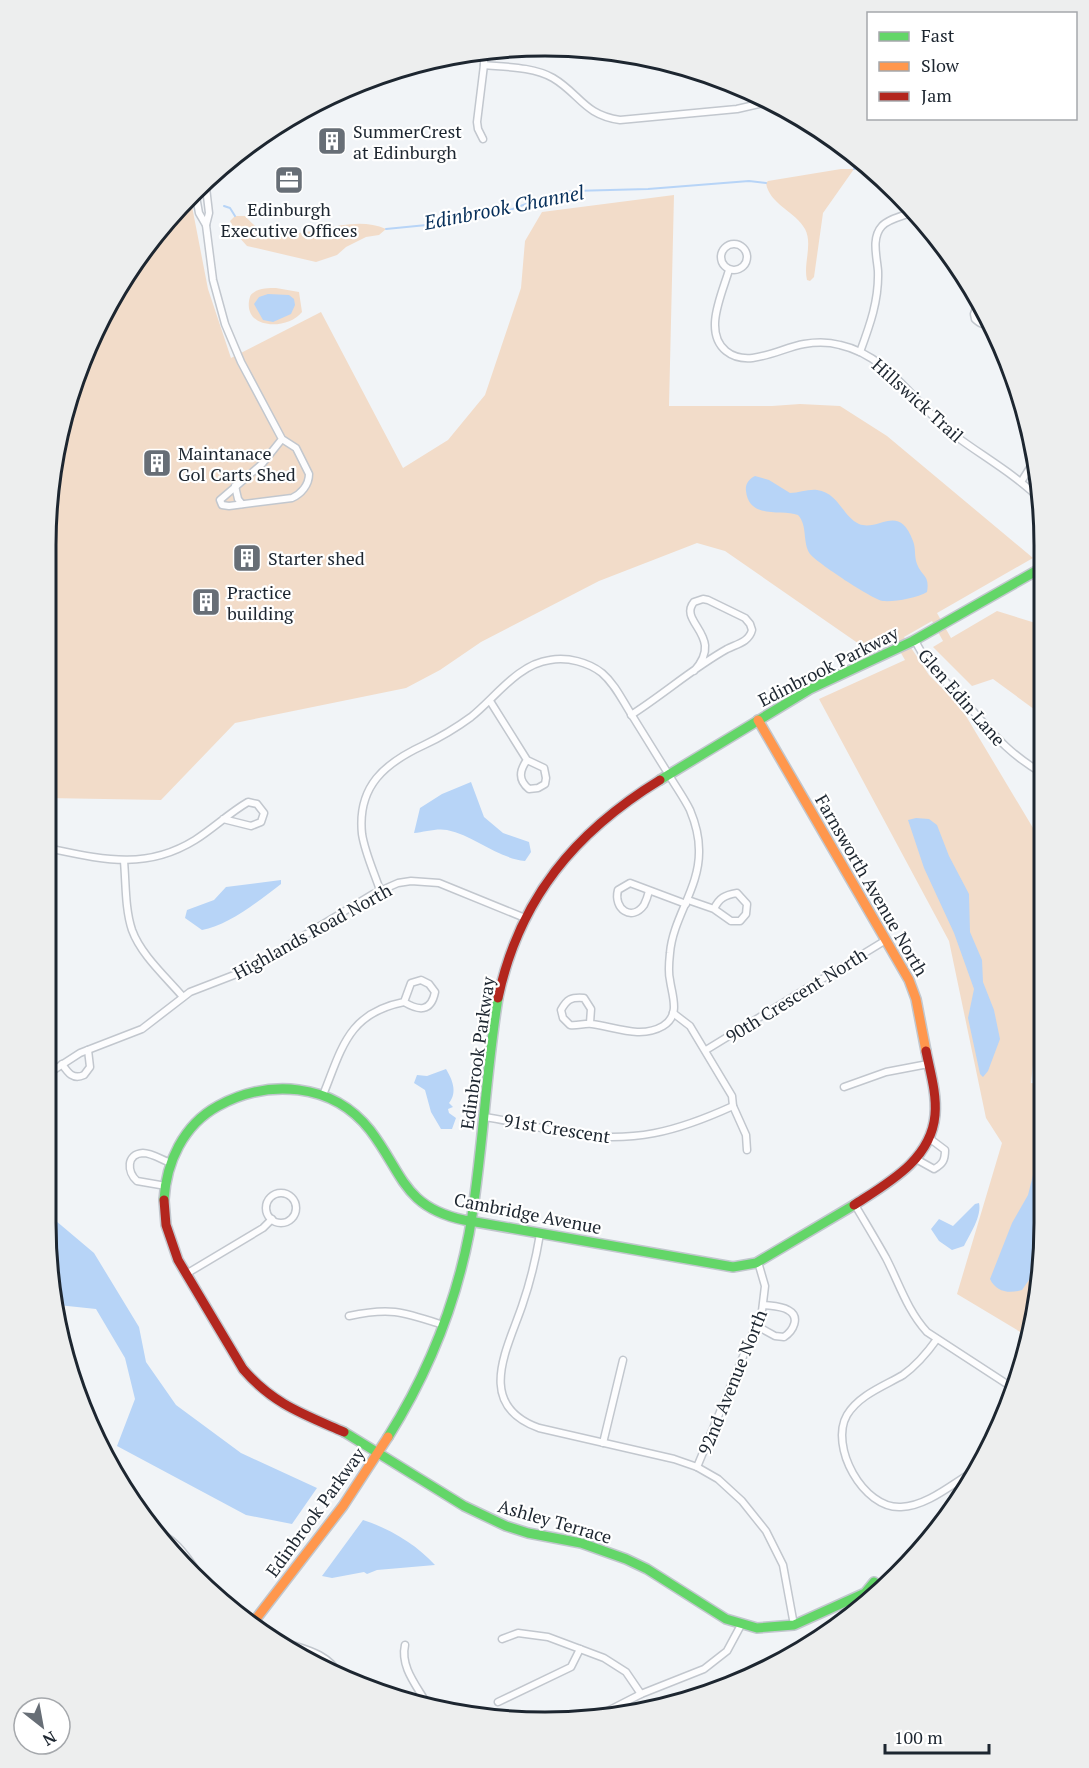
<svg xmlns="http://www.w3.org/2000/svg" width="1089" height="1768" font-family="'PT Serif',serif">
	<style>
		.green { fill: #f2dcc9 }
		.water { fill: #b7d4f7 }
		.lines { fill: none; stroke-linecap: round; stroke-linejoin: round }
		.stream { stroke: #b7d4f7; stroke-width: 2 }
		.street-casing { stroke: #c2c7ce; stroke-width: 9 }
		.fast-casing { stroke: #c2c7ce; stroke-width: 12 }
		.slow-casing { stroke: #c2c7ce; stroke-width: 12 }
		.jam-casing { stroke: #c2c7ce; stroke-width: 12 }
		.street { stroke: #fdfdfe; stroke-width: 6 }
		.fast { stroke: #63d668; stroke-width: 9 }
		.slow { stroke: #ff974d; stroke-width: 9 }
		.jam { stroke: #b3261e; stroke-width: 9 }
		.labels { text-anchor: middle; dominant-baseline: central; stroke-width: 4.5; stroke-linejoin: round; paint-order: stroke }
		.poi-label { font-size: 18px; fill: #1d2630; stroke: #fff; text-anchor: start }
		.street-label { font-size: 18px; fill: #1d2630; stroke: #fff }
		.water-label { font-size: 20px; font-style: italic; fill: #052e5a; stroke: #fff }
		.rim { fill: none; stroke: #1d2630; stroke-width: 3 }
	</style>
	<rect width="100%" height="100%" fill="#f1f4f7"/>
	<g class="green">
		<path d="M841,169H854L823,213L814,277L810,281L807,280C803,264 813,244 805,229C796,212 769,204 766,183L768,181Z"/>
		<path d="M674,195L669,406H772L800,404L840,406L887,436L1033,558L937,613L951,638L997,611L1042,625V715L993,679L972,686L933,647L943,641L932,621L904,637L929,675L960,706L1042,843L1041,992L1031,1083L1041,1084L1040,1288L1027,1336L957,1294L1002,1143L986,1118L949,941L819,699L905,660L894,641L862,646L725,551L697,543L599,581L481,642L440,670L406,688L235,723L161,800L47,798L49,480L83,354L148,241L190,196L208,289L231,358L321,312L403,468L448,440L485,395L521,288L525,241L542,212Z"/>
		<path d="M235,216H245C249,220 254,226 260,229C301,246 346,211 386,229L379,235L366,237L346,247L337,255L316,262L247,246L238,236L230,221Z"/>
		<path d="M276,288L299,292L302,312C288,330 245,330 249,301C250,297 250,295 253,293C259,288 269,288 276,288Z"/>
	</g>
	<g class="water">
		<path d="M268,294L289,295L294,299L295,305L291,314L273,322L263,320L254,304L259,297Z"/>
		<path d="M755,476L769,480L790,493C799,493 808,489 817,490C839,493 842,516 859,524C879,532 899,502 913,541C916,548 914,556 917,564C922,577 930,575 927,592C917,598 895,602 883,601C873,600 816,562 810,554C802,542 808,526 798,515C782,509 749,520 746,491C745,484 749,479 755,476Z"/>
		<path d="M471,782L484,817L503,833L529,842L531,852L525,861C497,858 475,836 447,830C437,828 424,832 414,833L420,808L442,794Z"/>
		<path d="M916,818L929,819L937,825L949,856L969,894L970,932L982,960L983,982L994,1010L1000,1039L988,1071L983,1077L980,1074L968,1018L974,989L954,933L924,868L908,820Z"/>
		<path d="M281,880V884C260,900 228,926 202,930L185,918L187,910L214,900L226,887Z"/>
		<path d="M446,1069C452,1079 458,1092 449,1103L453,1107L448,1109L449,1113L456,1118L452,1129H441L431,1112L425,1090L414,1083L417,1075L427,1076Z"/>
		<path d="M1040,1160V1264L1022,1290C1009,1294 996,1292 990,1279L1012,1223L1028,1195L1035,1167Z"/>
		<path d="M45,1199L49,1215L94,1253L139,1327L146,1362L176,1405L241,1453L317,1488L292,1524L246,1515L117,1446L135,1399L125,1358L96,1309L58,1305L45,1224Z"/>
		<path d="M979,1203C982,1216 970,1234 964,1246L952,1250L939,1241L931,1229L939,1219L953,1226L975,1204Z"/>
		<path d="M363,1520C389,1528 417,1545 435,1565L377,1570L367,1574L364,1572L332,1578L322,1576Z"/>
	</g>
	<g class="lines">
		<g class="stream">
			<path d="M854,169L866,164"/>
			<path d="M224,206L230,208L235,216"/>
			<path d="M386,229L447,223L484,216L507,211L553,194L572,191L648,189L749,181L766,183"/>
		</g>
		<g class="street-casing">
			<g id="street">
				<path d="M484,65C506,67 534,67 553,78C580,94 584,115 620,120L737,109L772,101"/>
				<path d="M483,139L478,129L477,122L484,65V49"/>
				<path d="M205,179L209,213L206,225"/>
				<path d="M195,191L199,213L206,225L213,280L225,324L241,362L282,439L296,448L309,474C309,485 301,494 292,498L229,506L222,505L220,500L262,464L282,439"/>
				<circle cx="734" cy="257" r="13"/>
				<path d="M729,270C722,294 703,332 726,351C748,369 780,348 804,344C816,342 829,342 840,345C890,356 915,405 953,434C982,456 1015,474 1041,500"/>
				<path d="M981,303L978,304L974,314L975,319C980,324 983,325 989,322"/>
				<path d="M860,352C870,325 879,300 878,271C877,257 871,238 882,226C889,218 905,216 915,211"/>
				<path d="M1021,482L1033,463"/>
				<path d="M235,486L238,499L242,504"/>
				<path d="M915,640C926,665 946,681 964,701C991,731 1006,752 1042,773"/>
				<path d="M490,701L527,760L544,768L546,778L545,784L538,788L529,789C518,780 519,771 527,760"/>
				<path d="M631,715C664,694 693,668 727,649C737,644 749,642 752,630L750,624L745,618L708,600L703,599L694,602C677,622 726,636 694,671"/>
				<path d="M47,848C101,859 145,871 195,840C214,828 229,813 248,802L257,804L264,813L261,822L251,826L223,819"/>
				<path d="M124,861C126,884 125,909 132,930C141,955 166,977 183,997"/>
				<path d="M380,890C374,872 365,853 362,834C357,786 385,763 424,745C441,737 456,728 471,717C495,698 518,664 550,660C568,657 588,662 602,673C616,685 623,702 633,717C645,736 657,756 669,775C676,787 684,798 690,810C695,822 699,836 699,850C700,888 673,917 670,953C669,962 668,972 670,980C672,996 681,1015 663,1026C641,1039 615,1027 592,1024C585,1023 577,1026 570,1025L563,1018L561,1010C567,999 571,997 584,998L591,1009L590,1023"/>
				<path d="M649,891C648,895 646,901 644,905C632,922 613,909 618,890L630,883L686,904"/>
				<path d="M688,900L714,909L731,921H740L746,914L747,904L737,893C725,895 719,898 714,909"/>
				<path d="M673,1013L690,1026L732,1096L733,1106L746,1135L747,1150"/>
				<path d="M706,1050L886,940"/>
				<path d="M62,1064C68,1073 73,1080 84,1075L90,1067L88,1050"/>
				<path d="M46,1075L80,1053L142,1029L190,992L247,970L373,894L398,883L411,881L439,883L525,918"/>
				<path d="M844,1087L886,1072L928,1064"/>
				<path d="M323,1095C342,1048 348,1013 404,1002C419,1011 431,1012 435,992L429,984L421,980L411,983L404,1002"/>
				<path d="M484,1117C513,1121 542,1129 571,1134C634,1143 676,1132 733,1106"/>
				<path d="M916,1159L934,1169C943,1164 945,1160 945,1150L929,1138"/>
				<path d="M166,1186L137,1181C127,1172 126,1154 143,1153C152,1153 162,1160 171,1163"/>
				<circle cx="281" cy="1208" r="15"/>
				<path d="M855,1205C865,1222 876,1240 886,1258C899,1283 907,1310 927,1332L1013,1388"/>
				<path d="M540,1234C536,1258 530,1283 522,1306C507,1350 475,1405 539,1428L674,1459L697,1467L718,1479L742,1501L766,1531L783,1565L794,1625"/>
				<path d="M186,1274L263,1228L272,1219"/>
				<path d="M349,1316C391,1307 403,1312 443,1325"/>
				<path d="M757,1326L775,1336L784,1337C793,1331 801,1317 788,1310C781,1306 771,1306 764,1305"/>
				<path d="M937,1339C927,1353 917,1365 903,1375C884,1386 859,1395 847,1415C829,1446 863,1509 901,1507C927,1506 952,1484 974,1471"/>
				<path d="M603,1443L623,1360"/>
				<path d="M697,1467L762,1311L765,1286L758,1262"/>
				<path d="M148,1528C174,1536 186,1555 200,1576"/>
				<path d="M251,1624C258,1628 264,1633 271,1637C296,1649 324,1648 340,1675"/>
				<path d="M502,1639L518,1633L548,1637L604,1658L626,1672L641,1694"/>
				<path d="M405,1645C400,1667 417,1686 427,1704"/>
				<path d="M498,1702L571,1667L580,1649"/>
				<path d="M602,1714L641,1694L704,1669L727,1651L741,1625"/>
			</g>
		</g>
		<g class="fast-casing">
			<g id="fast">
				<path d="M660,780L810,689L913,641L1043,567"/>
				<path d="M164,1200C166,1163 183,1125 218,1106C268,1079 332,1082 370,1130C403,1173 403,1207 464,1220L733,1267L756,1263L854,1205"/>
				<path d="M344,1432L464,1506L506,1526L528,1533L581,1543L626,1559L647,1569L726,1619L757,1628L794,1625L865,1593L874,1582"/>
				<path d="M388,1437C427,1375 455,1306 469,1234C483,1156 485,1076 498,998"/>
			</g>
		</g>
		<g class="slow-casing">
			<g id="slow">
				<path d="M758,720L909,980L916,999L926,1051"/>
				<path d="M252,1624L343,1506L388,1437"/>
			</g>
		</g>
		<g class="jam-casing">
			<g id="jam">
				<path d="M498,998C519,899 575,832 660,780"/>
				<path d="M164,1200L166,1225L178,1260L243,1369C273,1404 303,1414 344,1432"/>
				<path d="M854,1205C888,1183 931,1160 935,1115C937,1094 930,1071 926,1051"/>
			</g>
		</g>
		<use href="#street" class="street"/>
		<use href="#fast" class="fast"/>
		<use href="#slow" class="slow"/>
		<use href="#jam" class="jam"/>
	</g>
	<defs>
		<g id="building-square" transform="scale(1.5)"><rect x="-9" y="-9" width="18" height="18" rx="4" fill="#676e76" stroke="#fff"/><path d="M-4-6H4V6H1V3H-1V6H-4ZM-2.5-4.3h1.7v1.8h-1.7ZM.8-4.3h1.7v1.8H.8ZM-2.5-1h1.7V.8h-1.7ZM.8-1h1.7V.8H.8Z" fill="#fff"/></g>
		<g id="office-square" transform="scale(1.5)"><rect x="-9" y="-9" width="18" height="18" rx="4" fill="#676e76" stroke="#fff"/><path d="M-6-3h4V-5.5h4V-3h4V5H-6ZM-1-4.5V-3h2v-1.5ZM-6 0V1H6V0Z" fill="#fff"/></g>
	</defs>
	<g fill-rule="evenodd">
		<use href="#building-square" x="332" y="141"/>
		<use href="#office-square" x="289" y="180"/>
		<use href="#building-square" x="157" y="463"/>
		<use href="#building-square" x="247" y="558"/>
		<use href="#building-square" x="206" y="602"/>
	</g>
	<g class="labels">
		<g class="poi-label">
			<text x="353" y="131">SummerCrest<tspan x="353" dy="21">at Edinburgh</tspan></text>
			<text x="289" y="209" text-anchor="middle">Edinburgh<tspan x="289" dy="21">Executive Offices</tspan></text>
			<text x="178" y="453">Maintanace<tspan x="178" dy="21">Gol Carts Shed</tspan></text>
			<text x="268" y="558">Starter shed</text>
			<text x="227" y="592">Practice<tspan x="227" dy="21">building</tspan></text>
		</g>
		<g class="street-label">
			<text transform="translate(918 400) rotate(42)">Hillswick Trail</text>
			<text transform="translate(828 666) rotate(-27)">Edinbrook Parkway</text>
			<text transform="translate(962 697) rotate(49)">Glen Edin Lane</text>
			<text transform="translate(872 885) rotate(60)">Farnsworth Avenue North</text>
			<text transform="translate(312 931) rotate(-29)">Highlands Road North</text>
			<text transform="translate(796 995) rotate(-32)">90th Crescent North</text>
			<text transform="translate(477 1053) rotate(-82)">Edinbrook Parkway</text>
			<text transform="translate(557 1128) rotate(9)">91st Crescent</text>
			<text transform="translate(528 1213) rotate(11)">Cambridge Avenue</text>
			<text transform="translate(732 1382) rotate(-68)">92nd Avenue North</text>
			<text transform="translate(315 1512) rotate(-54)">Edinbrook Parkway</text>
			<text transform="translate(555 1521) rotate(16)">Ashley Terrace</text>
		</g>
		<g class="water-label">
			<text transform="translate(504 207) rotate(-11)">Edinbrook Channel</text>
		</g>
	</g>
	<path d="M0 0H1089V1768H0ZM545 56H545A489 489 0 0 1 1034 545V1223A489 489 0 0 1 545 1712H545A489 489 0 0 1 56 1223V545A489 489 0 0 1 545 56Z" fill="#edeeee" fill-rule="evenodd"/>
	<path class="rim" d="M545 56H545A489 489 0 0 1 1034 545V1223A489 489 0 0 1 545 1712H545A489 489 0 0 1 56 1223V545A489 489 0 0 1 545 56Z"/>
	<rect x="867" y="12" width="210" height="108" fill="#ffffff" stroke="#a5a8ac" stroke-width="1.5"/>
	<rect x="879" y="32" width="30" height="9" fill="#63d668" stroke="#a5a8ac" stroke-width="1.5"/>
	<text x="921" y="42" font-size="18" fill="#1d2630">Fast</text>
	<rect x="879" y="62" width="30" height="9" fill="#ff974d" stroke="#a5a8ac" stroke-width="1.5"/>
	<text x="921" y="72" font-size="18" fill="#1d2630">Slow</text>
	<rect x="879" y="92" width="30" height="9" fill="#b3261e" stroke="#a5a8ac" stroke-width="1.5"/>
	<text x="921" y="102" font-size="18" fill="#1d2630">Jam</text>
	<g transform="translate(42 1726) rotate(149)"><circle r="28" fill="#ffffff" stroke="#a5a8ac" stroke-width="1.5"/>
	<path d="M0-4.5L10 22L0 15L-10 22Z" fill="#676e76"/>
	<text y="-9" font-size="16" font-weight="bold" text-anchor="middle" fill="#1d2630">N</text>
	</g>
	<path d="M885 1744v9h104v-9" fill="none" stroke="#1d2630" stroke-width="3"/>
	<text x="894" y="1744" font-size="18" fill="#1d2630" stroke="#ffffff" stroke-width="4.5" paint-order="stroke">100 m</text>
</svg>
